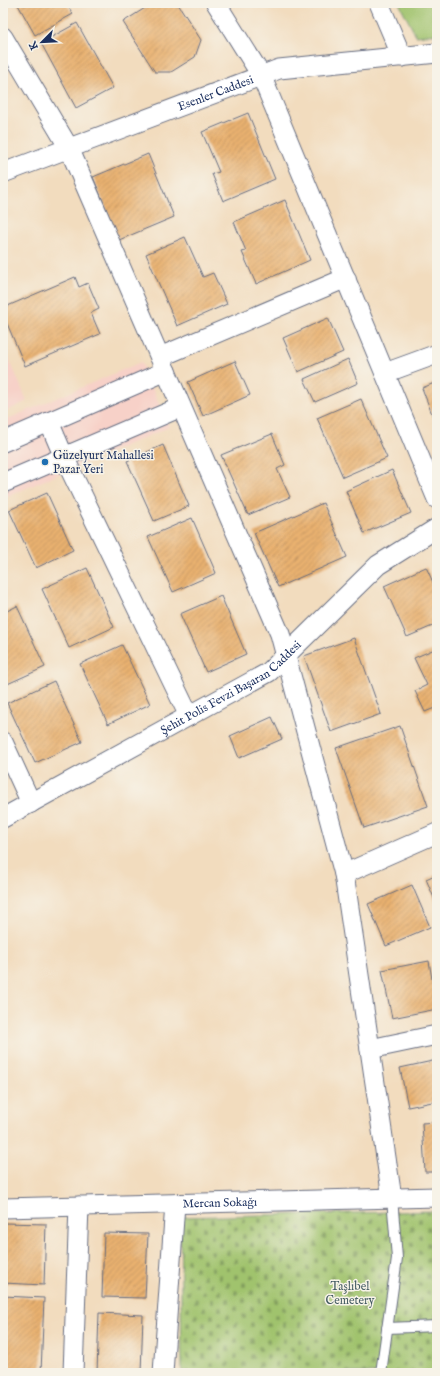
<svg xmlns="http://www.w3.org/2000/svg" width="440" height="1376" font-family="'IM FELL English',serif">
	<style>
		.built { fill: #f7d1c8 }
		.green { fill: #a0c36d; stroke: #5e7966 }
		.cemetery { fill: url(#cemetery-stones); stroke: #5e7966 }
		.building { fill: url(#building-hatch) }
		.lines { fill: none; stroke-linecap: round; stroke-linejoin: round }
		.service-casing { stroke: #666c80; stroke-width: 12 }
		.minor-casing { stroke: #666c80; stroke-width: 21 }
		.service { stroke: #fff; stroke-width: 10 }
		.minor { stroke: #fff; stroke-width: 19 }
		.poi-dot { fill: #1f6fb2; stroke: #f7f3e8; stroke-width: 1.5 }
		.labels { text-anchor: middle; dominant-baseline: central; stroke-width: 3; stroke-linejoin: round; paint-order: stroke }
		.street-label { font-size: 12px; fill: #1b2f5e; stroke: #f7f3e8 }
		.poi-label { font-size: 12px; fill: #1b2f5e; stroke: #f7f3e8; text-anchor: start }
		.park-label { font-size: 12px; fill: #435b62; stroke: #f7f3e8 }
	</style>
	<defs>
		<pattern id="cemetery-stones" width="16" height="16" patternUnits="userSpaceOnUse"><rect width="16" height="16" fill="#a0c36d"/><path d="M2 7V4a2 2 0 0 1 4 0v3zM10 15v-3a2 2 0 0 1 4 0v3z" fill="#829f5d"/></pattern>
		<pattern id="building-hatch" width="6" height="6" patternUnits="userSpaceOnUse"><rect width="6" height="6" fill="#e9b170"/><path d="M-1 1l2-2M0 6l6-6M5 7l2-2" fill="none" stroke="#bc905f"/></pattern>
	</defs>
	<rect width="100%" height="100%" fill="#f7f3e8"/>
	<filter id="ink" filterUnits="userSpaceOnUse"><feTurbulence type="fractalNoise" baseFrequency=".025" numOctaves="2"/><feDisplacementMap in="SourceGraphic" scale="8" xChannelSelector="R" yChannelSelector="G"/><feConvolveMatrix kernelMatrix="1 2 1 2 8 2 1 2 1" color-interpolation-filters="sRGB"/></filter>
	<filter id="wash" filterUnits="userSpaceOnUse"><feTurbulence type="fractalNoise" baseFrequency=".012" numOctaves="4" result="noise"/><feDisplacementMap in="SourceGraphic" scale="16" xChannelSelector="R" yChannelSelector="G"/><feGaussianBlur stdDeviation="0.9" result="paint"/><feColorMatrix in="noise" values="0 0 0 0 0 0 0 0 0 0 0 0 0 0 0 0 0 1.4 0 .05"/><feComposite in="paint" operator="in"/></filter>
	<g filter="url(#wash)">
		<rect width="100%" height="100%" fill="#f2dcbe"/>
		<g class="built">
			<path d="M3,344L27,401L3,413Z"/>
			<path d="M141,362L169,427L3,498V421Z"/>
		</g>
		<path class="green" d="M399,3H437V34L416,36Z"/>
		<path class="cemetery" d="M437,1211V1373H182L180,1217Z"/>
		<g id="blocks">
			<g class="building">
				<path d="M17,3H66L73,14L35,35Z"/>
				<path d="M153,3L178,4L201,40L195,57L171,72H155L123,22Z"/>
				<path d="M77,23L113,88L76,108L41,43Z"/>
				<path d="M248,113L275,179L223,201L212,174L219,172L202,132Z"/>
				<path d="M148,154L174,217L119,240L93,177Z"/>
				<path d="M285,200L310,260L256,284L242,252L246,251L234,222Z"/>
				<path d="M185,237L203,277L213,273L227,304L177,326L146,254Z"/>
				<path d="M75,277L79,287L88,283L99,309L91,313L100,334L25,366L3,314V308Z"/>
				<path d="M328,318L343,352L298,372L283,338Z"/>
				<path d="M348,359L358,383L315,402L304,379Z"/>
				<path d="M235,361L250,395L203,416L188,382Z"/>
				<path d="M437,382V422H435L422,388Z"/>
				<path d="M361,399L387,458L343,477L317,418Z"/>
				<path d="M272,434L285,465L277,469L290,497L248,515L221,455Z"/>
				<path d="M163,445L189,506L154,521L127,461Z"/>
				<path d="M392,470L411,513L364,533L346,491Z"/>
				<path d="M47,493L73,550L36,568L9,510Z"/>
				<path d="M323,503L347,557L278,587L254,533Z"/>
				<path d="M192,518L216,573L173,592L148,537Z"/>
				<path d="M426,567L437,591V624L407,637L384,586Z"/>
				<path d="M87,568L114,627L69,648L42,589Z"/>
				<path d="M221,596L246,654L206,672L180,614Z"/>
				<path d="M17,606L45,667L3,686V613Z"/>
				<path d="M354,638L381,714L331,732L304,656Z"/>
				<path d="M122,645L150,704L108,724L80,664Z"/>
				<path d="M437,648V707L425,712L415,691L427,685L414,658Z"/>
				<path d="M54,681L82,742L35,763L7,703Z"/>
				<path d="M272,717L282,739L239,758L230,736Z"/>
				<path d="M400,726L428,806L364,828L336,748Z"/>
				<path d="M437,874V905L426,879Z"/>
				<path d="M412,885L430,927L386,946L368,904Z"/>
				<path d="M429,961L437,1009L392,1018L382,970Z"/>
				<path d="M437,1060V1101L408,1107L400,1068Z"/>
				<path d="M437,1122V1172H425L422,1123Z"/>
				<path d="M3,1223L46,1224L44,1285L3,1283Z"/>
				<path d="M104,1233L148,1234L145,1298L102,1297Z"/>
				<path d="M3,1296L44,1298L41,1373H3Z"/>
				<path d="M99,1313L143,1315L141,1373H97Z"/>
			</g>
		</g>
	</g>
	<g filter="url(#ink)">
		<use href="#blocks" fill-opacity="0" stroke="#666c80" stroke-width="1"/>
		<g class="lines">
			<g class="service-casing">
				<g id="service">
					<path d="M387,1328L437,1326"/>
					<path d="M381,1373L397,1258L392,1198"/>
				</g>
			</g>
			<g class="minor-casing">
				<g id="minor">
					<path d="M216,3L261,75L437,499"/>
					<path d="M379,3L402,57"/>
					<path d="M3,37L69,148L280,634L344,874L392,1198"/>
					<path id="s1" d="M3,173L279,69L437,53"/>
					<path d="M160,357L346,278"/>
					<path d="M385,373L437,354"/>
					<path d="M49,422L64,457L189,716"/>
					<path d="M3,442L166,371"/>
					<path d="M3,483L181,407"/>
					<path d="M3,742L31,803"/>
					<path id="s2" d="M3,818L269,672L378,565L437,528"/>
					<path d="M344,874L437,833"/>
					<path d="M370,1049L437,1035"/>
					<path id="s3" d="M3,1208L437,1197"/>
					<path d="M73,1373L79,1206"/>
					<path d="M163,1373L175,1204"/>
				</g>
			</g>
			<use href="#service" class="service"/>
			<use href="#minor" class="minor"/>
		</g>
	</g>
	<circle class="poi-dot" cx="45" cy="462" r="4"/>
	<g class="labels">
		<g class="street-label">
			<text stroke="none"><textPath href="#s1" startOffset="227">Esenler Caddesi</textPath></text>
			<text stroke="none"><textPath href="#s2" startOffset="263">Şehit Polis Fevzi Başaran Caddesi</textPath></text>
			<text stroke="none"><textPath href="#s3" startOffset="217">Mercan Sokağı</textPath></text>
		</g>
		<g class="poi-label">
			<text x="53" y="455">Güzelyurt Mahallesi<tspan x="53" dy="14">Pazar Yeri</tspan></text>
		</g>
		<g class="park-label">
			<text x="350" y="1286">Taşlıbel<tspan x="350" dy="14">Cemetery</tspan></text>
		</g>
	</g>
	<rect width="440" height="1376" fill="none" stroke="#f7f3e8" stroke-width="16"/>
	<g transform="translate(42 42) rotate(246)" stroke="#f7f3e8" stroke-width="3" paint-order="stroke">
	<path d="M0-3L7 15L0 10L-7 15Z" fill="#1b2f5e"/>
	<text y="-6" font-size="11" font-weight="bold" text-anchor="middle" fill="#1b2f5e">K</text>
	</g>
</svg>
